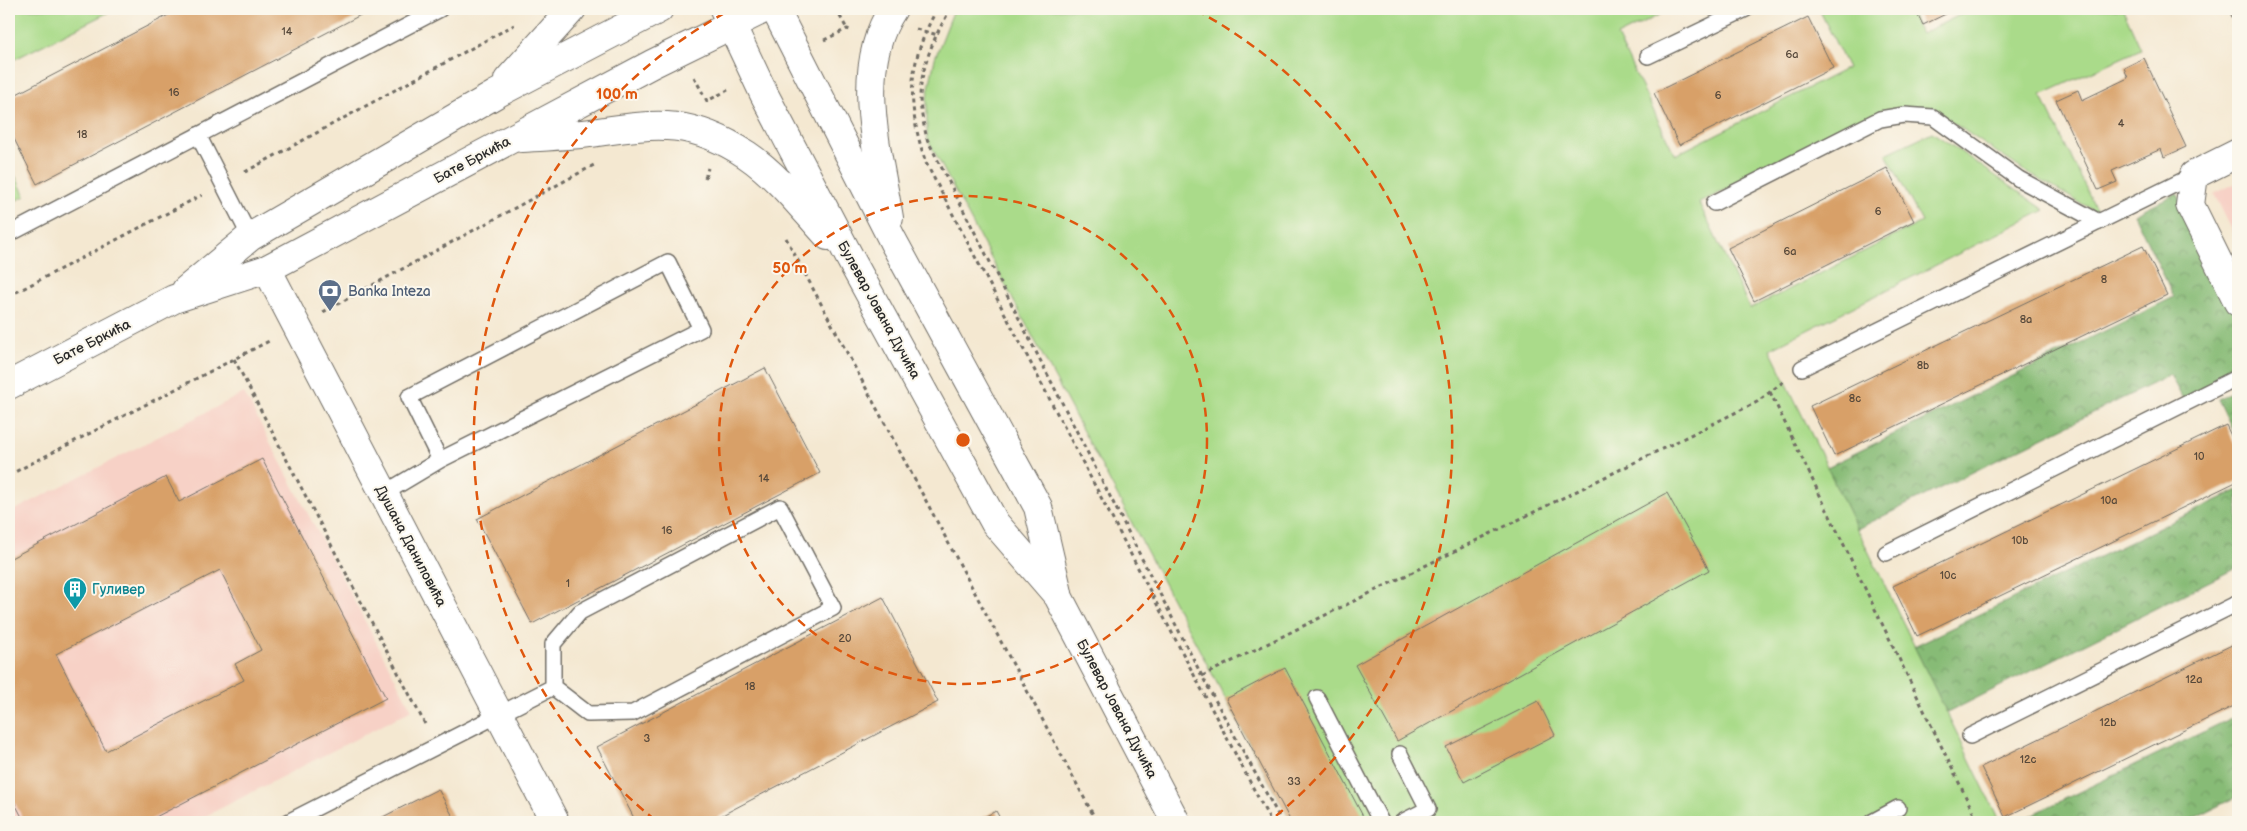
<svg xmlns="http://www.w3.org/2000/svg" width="2247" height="831" font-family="'Balsamiq Sans',sans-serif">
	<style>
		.built { fill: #f7d1c6 }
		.grass { fill: #aadb8a; stroke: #6a835a }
		.forest { fill: url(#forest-crowns); stroke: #597350 }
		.building { fill: #d8a067; fill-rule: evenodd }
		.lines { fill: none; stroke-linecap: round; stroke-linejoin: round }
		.lane-casing { stroke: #716d65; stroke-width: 18 }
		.street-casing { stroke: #716d65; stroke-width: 30 }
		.secondary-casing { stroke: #716d65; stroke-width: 30 }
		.path { stroke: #716d65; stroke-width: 3; stroke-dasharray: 4 4; stroke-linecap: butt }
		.lane { stroke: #fff; stroke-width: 15 }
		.street { stroke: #fff; stroke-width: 28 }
		.secondary { stroke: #fff; stroke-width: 28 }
		.ring { fill: none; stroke: #df570e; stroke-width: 2.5; stroke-dasharray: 9 6 }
		.labels { text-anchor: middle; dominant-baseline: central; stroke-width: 4; stroke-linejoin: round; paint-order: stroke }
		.number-label { font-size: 11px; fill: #56483a }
		.street-label { font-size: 14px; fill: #2b2b2b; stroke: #fbf7ec }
		.service-label { font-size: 14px; fill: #4e5e75; stroke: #fbf7ec; text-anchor: start }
		.culture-label { font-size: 14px; fill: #0d838f; stroke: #fbf7ec; text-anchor: start }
		.centre { fill: #df570e; stroke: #fbf7ec; stroke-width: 2.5 }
		.ring-label { font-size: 15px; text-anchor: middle; font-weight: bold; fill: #df570e; stroke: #fbf7ec; stroke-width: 4; stroke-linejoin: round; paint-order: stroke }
	</style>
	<defs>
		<pattern id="forest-crowns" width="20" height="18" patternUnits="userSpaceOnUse" patternTransform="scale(1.25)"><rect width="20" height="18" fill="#87bb76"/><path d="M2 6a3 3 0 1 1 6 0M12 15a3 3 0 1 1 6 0" fill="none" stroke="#6f9861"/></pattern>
	</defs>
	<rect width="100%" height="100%" fill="#fbf7ec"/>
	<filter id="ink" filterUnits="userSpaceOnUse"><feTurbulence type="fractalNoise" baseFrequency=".02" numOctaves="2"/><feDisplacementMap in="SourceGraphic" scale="10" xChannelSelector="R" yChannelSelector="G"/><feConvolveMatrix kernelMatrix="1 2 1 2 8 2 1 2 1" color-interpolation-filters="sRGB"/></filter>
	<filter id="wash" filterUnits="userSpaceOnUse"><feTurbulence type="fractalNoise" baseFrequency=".0096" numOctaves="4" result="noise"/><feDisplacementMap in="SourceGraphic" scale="20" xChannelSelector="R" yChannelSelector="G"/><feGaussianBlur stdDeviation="1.12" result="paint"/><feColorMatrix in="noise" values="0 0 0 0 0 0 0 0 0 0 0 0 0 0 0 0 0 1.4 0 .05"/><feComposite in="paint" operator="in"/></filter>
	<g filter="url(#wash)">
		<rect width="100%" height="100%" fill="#f4e8d1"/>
		<g class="built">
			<path d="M2238,182V242L2214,194Z"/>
			<path d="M244,393L412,710L194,822H9V513Z"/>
		</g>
		<g class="grass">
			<path d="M9,9H115L9,62Z"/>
			<path d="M959,9H1671L1617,36L1675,155L1848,68L1819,9H1909L1921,34L1972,9H2123L2141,49L2041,95L2098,213L2023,170L1934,110L1906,108L1885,111L1699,203L1750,309L1922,222L1886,154L1932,132L2045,210L1770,349L2000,822H1291L927,138V98L935,58L953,12Z"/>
			<path d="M9,163L25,196L9,204Z"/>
		</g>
		<g class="forest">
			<path d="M2177,193L2238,317V370L2183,399L2170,375L1857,529L1827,467L2174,297L2134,214Z"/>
			<path d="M2238,388V441L2218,399Z"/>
			<path d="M2238,490V567L1947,713L1914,646Z"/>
			<path d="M2238,715V796L2186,822H2017Z"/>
		</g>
		<g id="blocks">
			<g class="building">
				<path d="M180,9H372L37,184L9,129V98Z"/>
				<path d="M1915,9H1956L1923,25Z"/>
				<path d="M2228,9H2238V29Z"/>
				<path d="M1808,17L1833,68L1679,145L1654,93Z"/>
				<path d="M2144,58L2186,147L2164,157L2161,149L2112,171L2117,182L2098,190L2056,100L2078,90L2082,100L2128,78L2124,68Z"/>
				<path d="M1887,168L1914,221L1754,301L1728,248Z"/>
				<path d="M2143,246L2167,295L1834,456L1810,406Z"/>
				<path d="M765,368L820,473L532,624L477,519Z"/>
				<path d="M2226,425L2238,451V481L1917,636L1893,586Z"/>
				<path d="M262,459L386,698L146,822H12L22,817L9,792V559L166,477L179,502ZM220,570L261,650L235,664L244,680L106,751L56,654Z"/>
				<path d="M1667,493L1709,570L1397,741L1355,665Z"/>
				<path d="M883,597L938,702L709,822H636L597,747Z"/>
				<path d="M2238,642V704L2005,817L1981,767Z"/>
				<path d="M1285,668L1366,822H1291L1226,699Z"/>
				<path d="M1538,701L1555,735L1464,782L1446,747Z"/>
				<path d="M438,789L456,822H373Z"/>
				<path d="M996,811L1002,822H974Z"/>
			</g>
		</g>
	</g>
	<g filter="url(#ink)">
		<use href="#blocks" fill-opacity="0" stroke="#716d65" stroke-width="1"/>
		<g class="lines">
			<g class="lane-casing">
				<g id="lane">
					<path d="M1648,56L1746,9"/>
					<path d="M198,135L250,237"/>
					<path d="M1714,203L1880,119L1904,115L1933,117L2019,179L2099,222"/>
					<path d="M9,234L440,9"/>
					<path d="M1802,368L2194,175"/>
					<path d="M383,494L440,460L701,329L668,262L409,397L440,460"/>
					<path d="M1886,553L2238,377"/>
					<path d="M1317,698L1381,822"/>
					<path d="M1970,736L2238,603"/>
					<path d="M1400,754L1428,809L1402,822"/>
					<path d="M288,822L553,687L588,714L633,713L833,608L780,507L580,612L553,644V687"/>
					<path d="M1872,822L1898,808"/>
				</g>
			</g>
			<g class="street-casing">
				<g id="street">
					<path d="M2238,153L2194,175L2190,205L2238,302"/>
					<path d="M267,269L555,822"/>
				</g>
			</g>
			<g class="secondary-casing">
				<g id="secondary">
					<path d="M724,9L764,94L851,260L995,523L1058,596L1176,822"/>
					<path d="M775,9L893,241L1038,507L1058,593"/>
					<path d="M508,80L572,9"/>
					<path d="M522,138C547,136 573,136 598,132C658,123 693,119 747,155C778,176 803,209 828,236"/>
					<path d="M889,218C878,151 853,69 893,9"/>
					<path d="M186,290L250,237L496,94L659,9"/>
					<path d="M9,385L174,299L267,269L652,64L764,9"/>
				</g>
			</g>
			<g class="path">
				<path d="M836,9L847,29"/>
				<path d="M937,9C907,64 906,103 926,163L1271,822"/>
				<path d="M951,9C935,33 921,68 920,96C920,111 924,125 927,139L1202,676L1282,822"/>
				<path d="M916,29L938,35"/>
				<path d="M824,40L847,29L850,30"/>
				<path d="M694,77L707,101L728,90"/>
				<path d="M245,172L514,25"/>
				<path d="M705,178L708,168"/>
				<path d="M786,238L1097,822"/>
				<path d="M9,296L202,195"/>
				<path d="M323,312L594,165"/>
				<path d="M234,359L426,726"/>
				<path d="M1770,392L1978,822"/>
				<path d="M9,475L271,340"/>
				<path d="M1202,676L1757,402L1783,382"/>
			</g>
			<use href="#lane" class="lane"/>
			<use href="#street" class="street"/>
			<use href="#secondary" class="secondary"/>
		</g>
	</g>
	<g class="ring">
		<circle cx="963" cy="440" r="244"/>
		<path d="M655 820A489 489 0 0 1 730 10M1196 10A489 489 0 0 1 1271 820"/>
	</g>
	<defs>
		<g id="bank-pin" transform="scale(1.25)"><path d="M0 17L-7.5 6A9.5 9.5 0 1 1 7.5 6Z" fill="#5c6f8a" stroke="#fbf7ec"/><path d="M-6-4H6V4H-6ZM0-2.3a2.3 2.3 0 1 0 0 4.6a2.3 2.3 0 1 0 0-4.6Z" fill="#fff"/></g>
		<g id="building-pin" transform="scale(1.25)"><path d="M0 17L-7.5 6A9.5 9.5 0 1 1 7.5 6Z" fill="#0f9aa8" stroke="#fbf7ec"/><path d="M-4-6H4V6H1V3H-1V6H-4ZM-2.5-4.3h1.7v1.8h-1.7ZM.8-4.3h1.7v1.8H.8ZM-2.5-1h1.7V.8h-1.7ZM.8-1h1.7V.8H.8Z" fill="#fff"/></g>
	</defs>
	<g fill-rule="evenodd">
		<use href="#bank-pin" x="330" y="291"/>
		<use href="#building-pin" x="75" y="589"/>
	</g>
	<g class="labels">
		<g class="number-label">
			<text x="287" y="31">14</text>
			<text x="1792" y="54">6a</text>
			<text x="174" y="92">16</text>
			<text x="1718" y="95">6</text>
			<text x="2121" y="123">4</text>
			<text x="82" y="134">18</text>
			<text x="1878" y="211">6</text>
			<text x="1790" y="251">6a</text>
			<text x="2104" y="279">8</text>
			<text x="2026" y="319">8a</text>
			<text x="1923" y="365">8b</text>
			<text x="1855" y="398">8c</text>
			<text x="2199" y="456">10</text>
			<text x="764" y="478">14</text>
			<text x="2109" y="500">10a</text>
			<text x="667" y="530">16</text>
			<text x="2020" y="540">10b</text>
			<text x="1948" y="575">10c</text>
			<text x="568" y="583">1</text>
			<text x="845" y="638">20</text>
			<text x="2194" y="679">12a</text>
			<text x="750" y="686">18</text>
			<text x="2108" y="722">12b</text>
			<text x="647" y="738">3</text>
			<text x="2028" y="759">12c</text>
			<text x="1294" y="781">33</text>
		</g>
		<g class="street-label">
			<text transform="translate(472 160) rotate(-28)">Бате Бркића</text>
			<text transform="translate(879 310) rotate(61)">Булевар Јована Дучића</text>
			<text transform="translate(92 342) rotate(-27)">Бате Бркића</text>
			<text transform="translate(411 546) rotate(62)">Душана Даниловића</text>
			<text transform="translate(1117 709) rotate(62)">Булевар Јована Дучића</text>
		</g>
		<g class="service-label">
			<text x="348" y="291">Banka Inteza</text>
		</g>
		<g class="culture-label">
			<text x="92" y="589">Гуливер</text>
		</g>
	</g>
	<circle cx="963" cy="440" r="8" class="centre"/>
	<g class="ring-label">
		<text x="617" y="99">100 m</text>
		<text x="790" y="273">50 m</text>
	</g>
	<rect width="2247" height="831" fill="none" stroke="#fbf7ec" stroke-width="30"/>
</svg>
